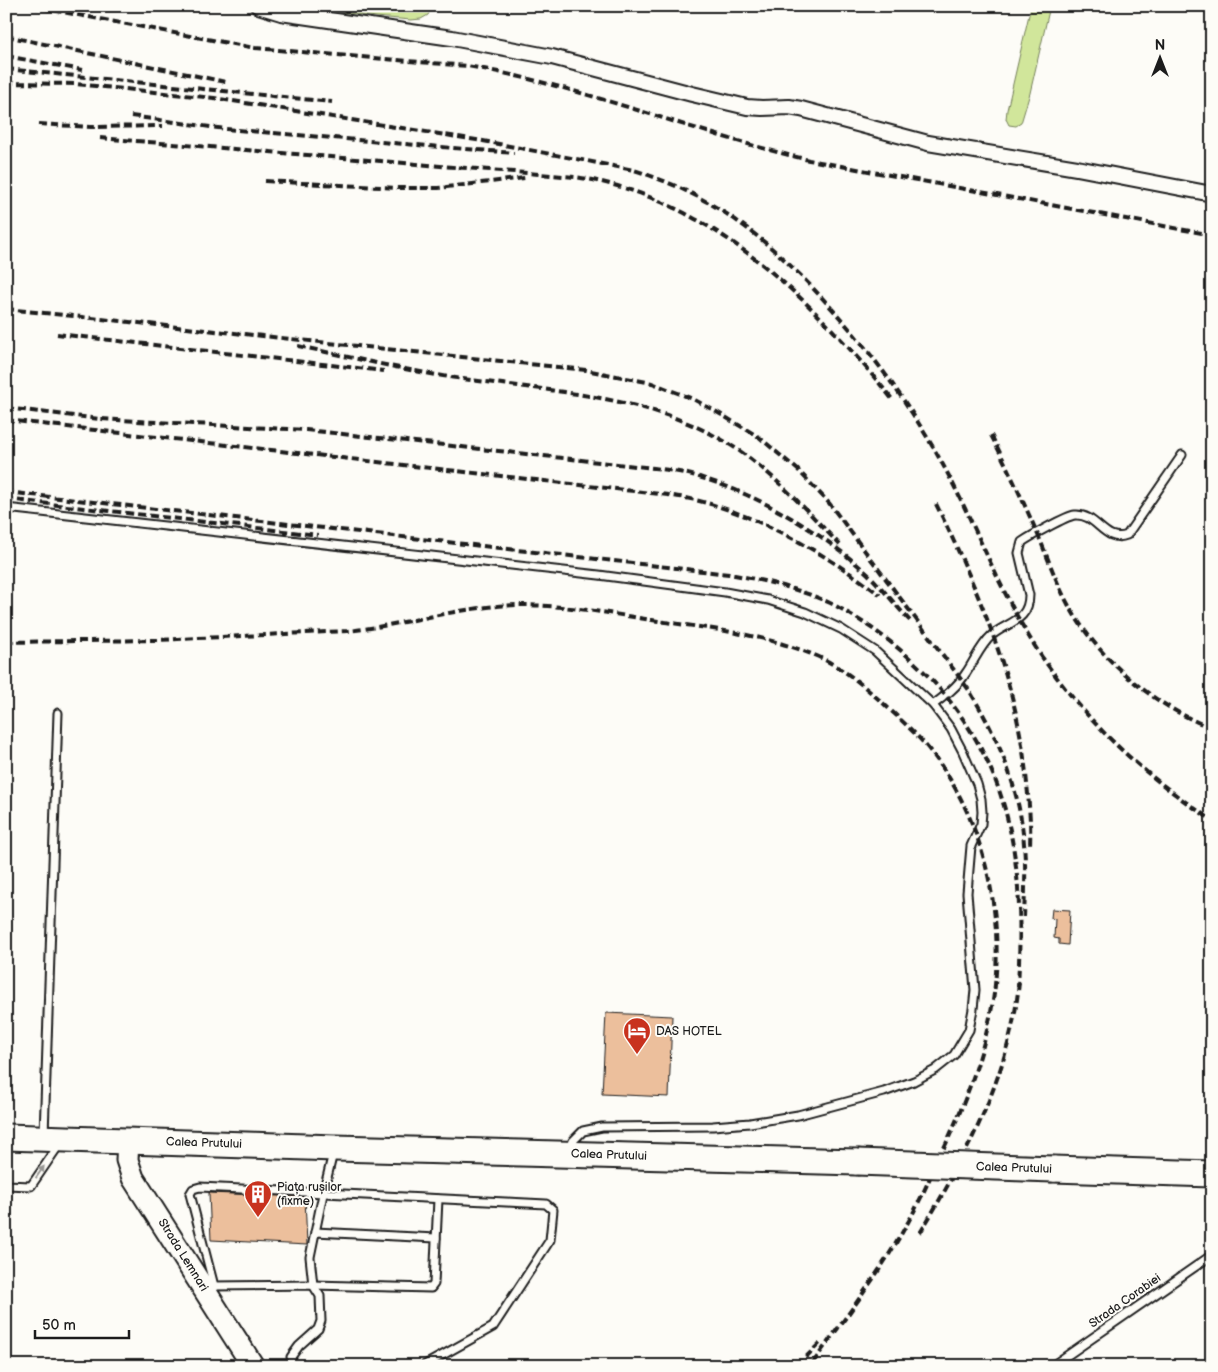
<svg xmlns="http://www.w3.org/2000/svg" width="1218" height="1372" font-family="'Balsamiq Sans',sans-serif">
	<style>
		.green { fill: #d1e69b; stroke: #76815c }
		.building { fill: #ecbf9c; stroke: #1c1c1c }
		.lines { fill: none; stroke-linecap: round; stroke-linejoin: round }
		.lane-casing { stroke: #1c1c1c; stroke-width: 11 }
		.street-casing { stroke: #1c1c1c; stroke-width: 18 }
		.primary-casing { stroke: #1c1c1c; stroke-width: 25 }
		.highway-casing { stroke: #1c1c1c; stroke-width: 29 }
		.lane { stroke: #fdfcf7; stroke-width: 7 }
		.street { stroke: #fdfcf7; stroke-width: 14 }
		.primary { stroke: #fdfcf7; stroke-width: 21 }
		.highway { stroke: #fdfcf7; stroke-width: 25 }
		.rail { stroke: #1c1c1c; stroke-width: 4; stroke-dasharray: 8 4; stroke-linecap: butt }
		.highway-bridge-casing { stroke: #1c1c1c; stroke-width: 29; stroke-linecap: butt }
		.highway-bridge { stroke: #fdfcf7; stroke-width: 25 }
		.oneway { fill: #989794 }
		.labels { text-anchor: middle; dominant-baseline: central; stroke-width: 4; stroke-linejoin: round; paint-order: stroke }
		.poi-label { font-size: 12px; fill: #1c1c1c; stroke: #fdfcf7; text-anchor: start }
		.street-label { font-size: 12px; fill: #1c1c1c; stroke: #fdfcf7 }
	</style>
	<rect width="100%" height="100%" fill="#fdfcf7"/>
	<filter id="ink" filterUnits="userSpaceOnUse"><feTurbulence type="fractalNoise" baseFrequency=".02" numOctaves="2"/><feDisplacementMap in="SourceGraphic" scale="10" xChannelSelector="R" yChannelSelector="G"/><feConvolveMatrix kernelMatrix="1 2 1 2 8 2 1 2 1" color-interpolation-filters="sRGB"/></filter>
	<g filter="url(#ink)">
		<g class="green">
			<path d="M301,6H432L428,15L421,19L411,20L376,17Z"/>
			<path d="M1031,6H1050L1030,93L1021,123L1016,126L1009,125L1006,119L1007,110Z"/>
		</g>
		<g class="building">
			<path d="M1052,909L1070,910L1068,945L1059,944V939L1054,938L1055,919L1051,918Z"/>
			<path d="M606,1013L672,1016L669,1097L602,1094Z"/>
			<path d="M209,1193L305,1197L307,1245L211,1240Z"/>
		</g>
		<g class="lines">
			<g class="lane-casing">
				<g id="lane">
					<path d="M6,508L599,575L725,592L768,600L805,612L841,629L875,651L933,705L951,729L963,752L977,784L981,799L982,812L981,824L971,846L967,893L975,990L973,1009L969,1030L954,1055L935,1070L914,1081L884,1092L798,1115L750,1123L713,1126L602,1127L583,1131L573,1141L570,1149"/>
					<path d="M933,705C945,696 958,686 966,673C975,660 980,646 992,635C1008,622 1029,621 1029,595L1019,553L1022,542C1031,536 1066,516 1075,515C1097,513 1104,544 1127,535L1182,455"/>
					<path d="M44,1135L58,713"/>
					<path d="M6,1185L31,1186L59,1145"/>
					<path d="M315,1232L436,1238"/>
					<path d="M211,1286L313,1285L431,1288L434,1284L438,1199"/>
					<path d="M214,1286L190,1194L193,1189L200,1187L546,1204L553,1210L550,1240L493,1327L423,1366"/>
					<path d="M293,1366L291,1357L299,1346L318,1329L321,1321L320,1296L313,1285L310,1257L323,1194L333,1153"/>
					<path d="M1052,1366L1212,1255"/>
				</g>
			</g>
			<g class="street-casing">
				<path id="street" d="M258,6L281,13L452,38L552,57L692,94L747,107L762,108L789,107L801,109L928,143L1077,168L1212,194"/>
			</g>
			<g class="primary-casing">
				<path id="primary" d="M128,1140L127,1160L133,1178L253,1366"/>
			</g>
			<g class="highway-casing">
				<g id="highway">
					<path d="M6,1137L335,1148L857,1162"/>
					<path d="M1053,1169L1212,1174"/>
				</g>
			</g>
			<use href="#lane" class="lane"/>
			<use href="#street" class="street"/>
			<use href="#primary" class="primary"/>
			<use href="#highway" class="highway"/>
			<g class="rail">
				<path d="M30,6L255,48L467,66C584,86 693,133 809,160L1212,235"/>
				<path d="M6,36L226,82"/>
				<path d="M6,56L82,70"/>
				<path d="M6,69L332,102"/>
				<path d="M6,83L75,84L214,98L483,141L634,170C720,198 774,244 833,310C879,361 918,417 950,478C981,538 1004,601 1042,657C1090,726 1142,774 1212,820"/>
				<path d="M131,116L225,129L514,153"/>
				<path d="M39,124L91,127L163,126"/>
				<path d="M100,138L575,177C708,196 812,299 892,399"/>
				<path d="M265,181L398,188H438L525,178"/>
				<path d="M6,309L586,370L652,383L693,399L715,411L759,437L780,455L798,470L829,503L969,690C998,737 1020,788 1024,844C1026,868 1025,892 1024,917"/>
				<path d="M57,334L384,371"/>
				<path d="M298,346C346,356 394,368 443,376C543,392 655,392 741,452C778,478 809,513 840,545"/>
				<path d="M6,408L100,419L306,430L654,468C670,470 687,473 702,478C761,496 825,534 870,576C884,590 897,607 911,622"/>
				<path d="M6,420L651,493C670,495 689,498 707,503C767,520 831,557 880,595"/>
				<path d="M991,435C1008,468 1023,501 1038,535C1048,558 1056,582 1068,604C1097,658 1155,707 1212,728"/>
				<path d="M6,492L729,574C763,580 796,588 828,602C843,609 856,618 870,627C933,670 983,732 1004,806C1021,865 1021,926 1018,987"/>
				<path d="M6,499L318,535"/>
				<path d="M936,504C980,594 1018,683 1027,784C1029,804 1031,825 1030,845"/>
				<path d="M6,642L158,640L348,631C406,625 463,605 522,605C567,605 613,614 658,621C713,629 771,635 823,659C846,670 866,688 885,705C901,720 918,735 931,752C986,821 1008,925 991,1012C980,1068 958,1120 933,1171C925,1189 917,1207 907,1224C880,1273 845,1318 812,1364"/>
				<path d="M920,1233C966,1157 1011,1072 1019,982"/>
				<path d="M797,1366L821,1342"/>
			</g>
			<g class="highway-bridge-casing">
				<path id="highway-bridge" d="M857,1162L1053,1169"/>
			</g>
			<use href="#highway-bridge" class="highway-bridge"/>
		</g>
		<defs><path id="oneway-solid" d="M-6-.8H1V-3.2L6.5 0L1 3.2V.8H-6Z" transform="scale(1.25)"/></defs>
		<use class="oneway" href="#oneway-solid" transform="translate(40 1172) rotate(-55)"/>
	</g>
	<defs>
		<g id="hotel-pin" transform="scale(1.4375)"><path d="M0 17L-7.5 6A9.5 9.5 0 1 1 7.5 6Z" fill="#c8321e" stroke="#fdfcf7"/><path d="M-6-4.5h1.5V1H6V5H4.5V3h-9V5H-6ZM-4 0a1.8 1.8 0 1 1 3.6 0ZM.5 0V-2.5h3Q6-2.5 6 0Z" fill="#fff"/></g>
		<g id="building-pin" transform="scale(1.4375)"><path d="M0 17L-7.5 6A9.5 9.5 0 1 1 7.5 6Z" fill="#c8321e" stroke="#fdfcf7"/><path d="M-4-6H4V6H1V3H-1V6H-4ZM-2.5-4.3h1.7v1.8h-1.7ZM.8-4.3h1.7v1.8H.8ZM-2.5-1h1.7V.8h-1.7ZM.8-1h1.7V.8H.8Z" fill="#fff"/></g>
	</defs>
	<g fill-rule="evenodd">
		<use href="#hotel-pin" x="637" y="1031"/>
		<use href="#building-pin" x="258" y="1194"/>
	</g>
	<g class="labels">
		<g class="poi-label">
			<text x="656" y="1031">DAS HOTEL</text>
			<text x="277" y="1187">Piața rușilor<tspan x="277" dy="14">(fixme)</tspan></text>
		</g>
		<g class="street-label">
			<text transform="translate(204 1143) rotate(2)">Calea Prutului</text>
			<text transform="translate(609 1155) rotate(2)">Calea Prutului</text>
			<text transform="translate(1014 1168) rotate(2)">Calea Prutului</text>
			<text transform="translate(183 1255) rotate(58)">Strada Lemnari</text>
			<text transform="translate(1125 1301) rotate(-35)">Strada Corabiei</text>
		</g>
	</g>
	<rect width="1218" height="1372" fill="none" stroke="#fdfcf7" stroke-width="25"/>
	<rect x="12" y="12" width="1193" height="1347" fill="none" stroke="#1c1c1c" stroke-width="2" filter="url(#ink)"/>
	<g transform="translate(1160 58)" stroke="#fdfcf7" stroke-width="4" paint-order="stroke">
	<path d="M0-4L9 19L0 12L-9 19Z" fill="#1c1c1c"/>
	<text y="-8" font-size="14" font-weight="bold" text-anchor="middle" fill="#1c1c1c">N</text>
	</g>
	<path d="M35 1330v8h94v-8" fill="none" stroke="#1c1c1c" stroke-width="2.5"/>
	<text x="42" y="1330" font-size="15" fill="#1c1c1c" stroke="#fdfcf7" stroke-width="4" paint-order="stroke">50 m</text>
</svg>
